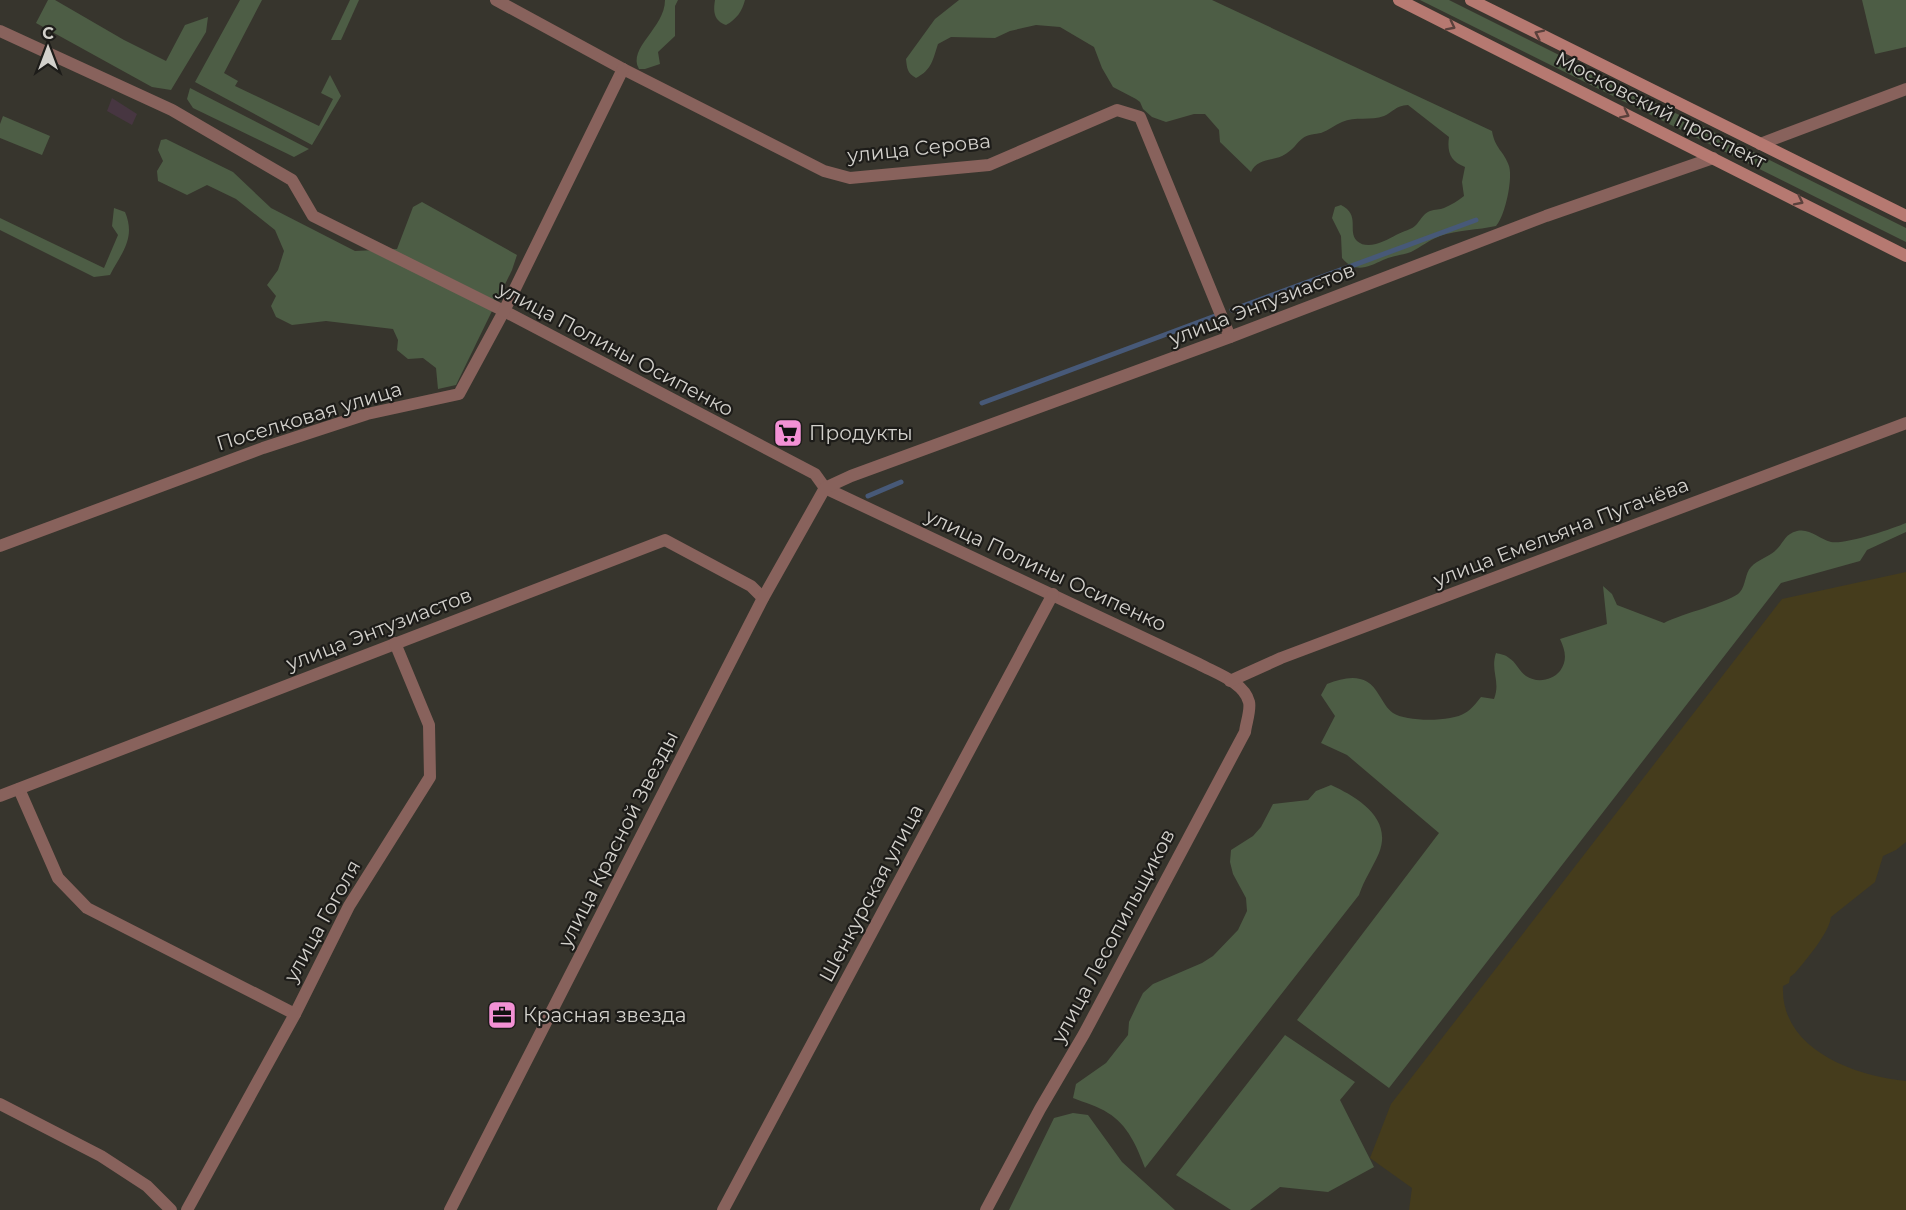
<svg xmlns="http://www.w3.org/2000/svg" width="1906" height="1210" font-family="Montserrat,sans-serif">
	<style>
		.industrial { fill: #473641 }
		.green { fill: #4d5d45 }
		.sand { fill: #453c1c }
		.lines { fill: none; stroke-linecap: round; stroke-linejoin: round }
		.stream { stroke: #475978; stroke-width: 5 }
		.street { stroke: #88625c; stroke-width: 12 }
		.secondary { stroke: #b67971; stroke-width: 12 }
		.oneway { stroke: #5a413c }
		.labels { text-anchor: middle; dominant-baseline: central; stroke-width: 4.5; stroke-linejoin: round; paint-order: stroke }
		.street-label { font-size: 20px; fill: #d3d1cc; stroke: #1d1c19 }
		.poi-label { font-size: 20px; fill: #d3d1cc; stroke: #1d1c19; text-anchor: start }
	</style>
	<rect width="100%" height="100%" fill="#37352d"/>
	<path class="industrial" d="M112,98L137,114L132,125L107,111Z"/>
	<g class="green">
		<path d="M48,0H55L124,40L166,61L185,25L208,17L206,32L171,90L152,87L36,23Z"/>
		<path d="M240,0H262L224,73L238,81L235,86L319,126L333,99L321,93L330,75L341,96L312,145L195,82Z"/>
		<path d="M350,0H359L341,40H331Z"/>
		<path d="M665,0H678L675,6V36L658,52L660,64L645,69H639C627,48 665,28 665,0Z"/>
		<path d="M715,0H745C742,11 737,19 726,25C714,21 713,12 715,0Z"/>
		<path d="M959,0H1212L1492,131C1495,149 1504,151 1509,166C1513,179 1505,216 1496,226C1478,230 1457,230 1440,236C1429,240 1421,247 1411,252C1402,255 1392,256 1383,260C1368,267 1355,274 1342,258L1341,236L1332,218L1335,207L1341,205C1361,215 1347,231 1357,241C1368,251 1387,240 1396,235C1403,231 1412,230 1417,224C1421,219 1424,213 1430,211C1435,209 1440,210 1444,208C1451,205 1458,201 1464,196L1462,182L1465,167C1450,161 1447,152 1449,137L1408,105C1395,106 1393,112 1384,116C1371,121 1355,116 1342,122C1335,125 1329,130 1321,133C1316,134 1308,134 1303,138C1296,143 1294,150 1282,156C1271,161 1257,159 1251,172L1220,142L1219,130L1205,114H1194L1166,122L1152,117L1143,109L1140,102L1136,99L1113,87L1102,68L1094,47L1060,27L1036,25L1010,31L995,38L951,37L938,44C933,59 932,70 916,78C907,73 907,68 906,59L935,19Z"/>
		<path d="M1420,0H1449L1906,228V242Z"/>
		<path d="M1862,0H1906V47L1875,54Z"/>
		<path d="M190,88L309,149L294,157L193,108L187,99Z"/>
		<path d="M3,116L50,136L42,155L0,138V124Z"/>
		<path d="M166,139L233,172L271,208L355,251L397,249L413,207L422,202L517,255L512,270L456,385L438,389L436,368L423,358L408,359L397,350L398,340L393,329L326,321L292,325L276,317L271,306L276,296L267,285L278,270L284,251L275,230L236,199L207,185L187,195L158,181L157,171L163,161L158,150L161,140Z"/>
		<path d="M114,208L125,212C136,238 122,252 110,275L94,277L0,230V218L104,268L118,235L112,226Z"/>
		<path d="M1906,523V532L1867,550L1860,561L1781,583L1389,1088L1297,1020L1439,833L1347,755L1321,743L1335,716L1321,695L1327,684C1348,676 1367,673 1379,695C1383,701 1387,709 1393,713C1406,722 1452,722 1465,713C1472,709 1476,703 1481,697L1494,699C1501,681 1490,671 1496,653C1500,654 1506,655 1509,658C1516,662 1519,671 1526,676C1536,683 1552,681 1560,671C1568,660 1565,650 1560,639L1607,624L1603,586L1612,594L1617,605L1664,623C1680,614 1732,602 1740,592C1746,585 1745,573 1751,567C1758,559 1770,557 1777,549C1784,542 1785,534 1797,531C1810,528 1819,539 1831,542C1844,545 1892,529 1906,523Z"/>
		<path d="M1331,785C1357,797 1393,818 1379,853C1373,867 1364,880 1359,895L1145,1168C1137,1147 1128,1125 1108,1113C1098,1106 1085,1103 1073,1098L1076,1084L1106,1063L1128,1035L1129,1022L1137,1005L1143,993L1153,984L1202,963L1213,956L1238,930L1247,911L1246,898L1233,874L1230,862L1231,850L1253,836L1261,827L1273,804L1308,800L1316,791Z"/>
		<path d="M1285,1035L1355,1082L1340,1100L1374,1167L1328,1192L1280,1187L1250,1210H1231L1176,1175Z"/>
		<path d="M1073,1113L1088,1115L1122,1162L1175,1210H1009L1054,1118Z"/>
	</g>
	<path class="sand" d="M1906,572V842L1896,850L1883,856L1875,882L1831,917C1829,933 1806,960 1795,973L1790,977L1789,983L1783,986C1780,1049 1854,1076 1906,1081V1210H1409L1412,1188L1370,1158L1391,1104L1782,599Z"/>
	<g class="lines">
		<g class="stream">
			<path d="M1232,310L1476,220"/>
			<path d="M982,403L1215,316"/>
			<path d="M868,496L901,482"/>
		</g>
		<g class="street">
			<path d="M496,0L623,69L824,171L850,178L989,165L1117,110L1140,117L1230,337"/>
			<path d="M0,31L172,110L292,180L313,216L504,311L815,474L825,488L1199,664C1215,673 1244,682 1249,702C1251,710 1246,723 1245,732L1084,1034L1040,1109L986,1210"/>
			<path d="M1760,144L1906,89"/>
			<path d="M0,546L263,448L367,414L459,394L504,311L623,69"/>
			<path d="M1230,681L1281,658L1906,423"/>
			<path d="M19,789L58,878L87,908L295,1014"/>
			<path d="M0,796L665,540L751,586L763,598"/>
			<path d="M0,1104L101,1156L147,1186L171,1210"/>
			<path d="M187,1210L295,1014L349,906L430,777L429,725L395,643"/>
			<path d="M450,1210L763,598L825,488L851,476L1230,337L1546,216L1713,158"/>
			<path d="M723,1210L1053,594"/>
		</g>
		<g class="secondary">
			<path d="M1399,0L1906,256"/>
			<path d="M1471,0L1906,216"/>
		</g>
	</g>
	<defs><path id="oneway-chevron" d="M-2-3.5L2.5 0L-2 3.5" fill="none" stroke-width="1.6" stroke-linecap="round" stroke-linejoin="round" transform="scale(1.5)"/></defs>
	<g class="oneway">
		<use href="#oneway-chevron" transform="translate(1451 26) rotate(27)"/>
		<use href="#oneway-chevron" transform="translate(1539 34) rotate(-154)"/>
		<use href="#oneway-chevron" transform="translate(1625 114) rotate(27)"/>
		<use href="#oneway-chevron" transform="translate(1799 201) rotate(27)"/>
	</g>
	<defs>
		<g id="supermarket-square" transform="scale(1.5)"><rect x="-9" y="-9" width="18" height="18" rx="4" fill="#f391d5" stroke="#1d1c19"/><path d="M-6-5.5h2.5l.6 2H6L4.5 2H-2.5L-4.4-4H-6ZM-1.5 3.2a1.3 1.3 0 1 0 .1 0ZM3 3.2a1.3 1.3 0 1 0 .1 0Z" fill="#111"/></g>
		<g id="office-square" transform="scale(1.5)"><rect x="-9" y="-9" width="18" height="18" rx="4" fill="#f391d5" stroke="#1d1c19"/><path d="M-6-3h4V-5.5h4V-3h4V5H-6ZM-1-4.5V-3h2v-1.5ZM-6 0V1H6V0Z" fill="#111"/></g>
	</defs>
	<g fill-rule="evenodd">
		<use href="#supermarket-square" x="788" y="433"/>
		<use href="#office-square" x="502" y="1015"/>
	</g>
	<g class="labels">
		<g class="street-label">
			<text transform="translate(1661 110) rotate(27)">Московский проспект</text>
			<text transform="translate(919 148) rotate(-6)">улица Серова</text>
			<text transform="translate(1262 304) rotate(-21)">улица Энтузиастов</text>
			<text transform="translate(616 349) rotate(28)">улица Полины Осипенко</text>
			<text transform="translate(309 416) rotate(-17)">Поселковая улица</text>
			<text transform="translate(1561 532) rotate(-21)">улица Емельяна Пугачёва</text>
			<text transform="translate(1046 570) rotate(25)">улица Полины Осипенко</text>
			<text transform="translate(379 629) rotate(-21)">улица Энтузиастов</text>
			<text transform="translate(618 839) rotate(-63)">улица Красной Звезды</text>
			<text transform="translate(871 893) rotate(-62)">Шенкурская улица</text>
			<text transform="translate(322 921) rotate(-61)">улица Гоголя</text>
			<text transform="translate(1113 936) rotate(-62)">улица Лесопильщиков</text>
		</g>
		<g class="poi-label">
			<text x="809" y="433">Продукты</text>
			<text x="523" y="1015">Красная звезда</text>
		</g>
	</g>
	<g transform="translate(48 48)" stroke="#1d1c19" stroke-width="4.5" paint-order="stroke">
	<path d="M0-4.5L10 22L0 15L-10 22Z" fill="#d3d1cc"/>
	<text y="-9" font-size="16" font-weight="bold" text-anchor="middle" fill="#d3d1cc">С</text>
	</g>
</svg>
